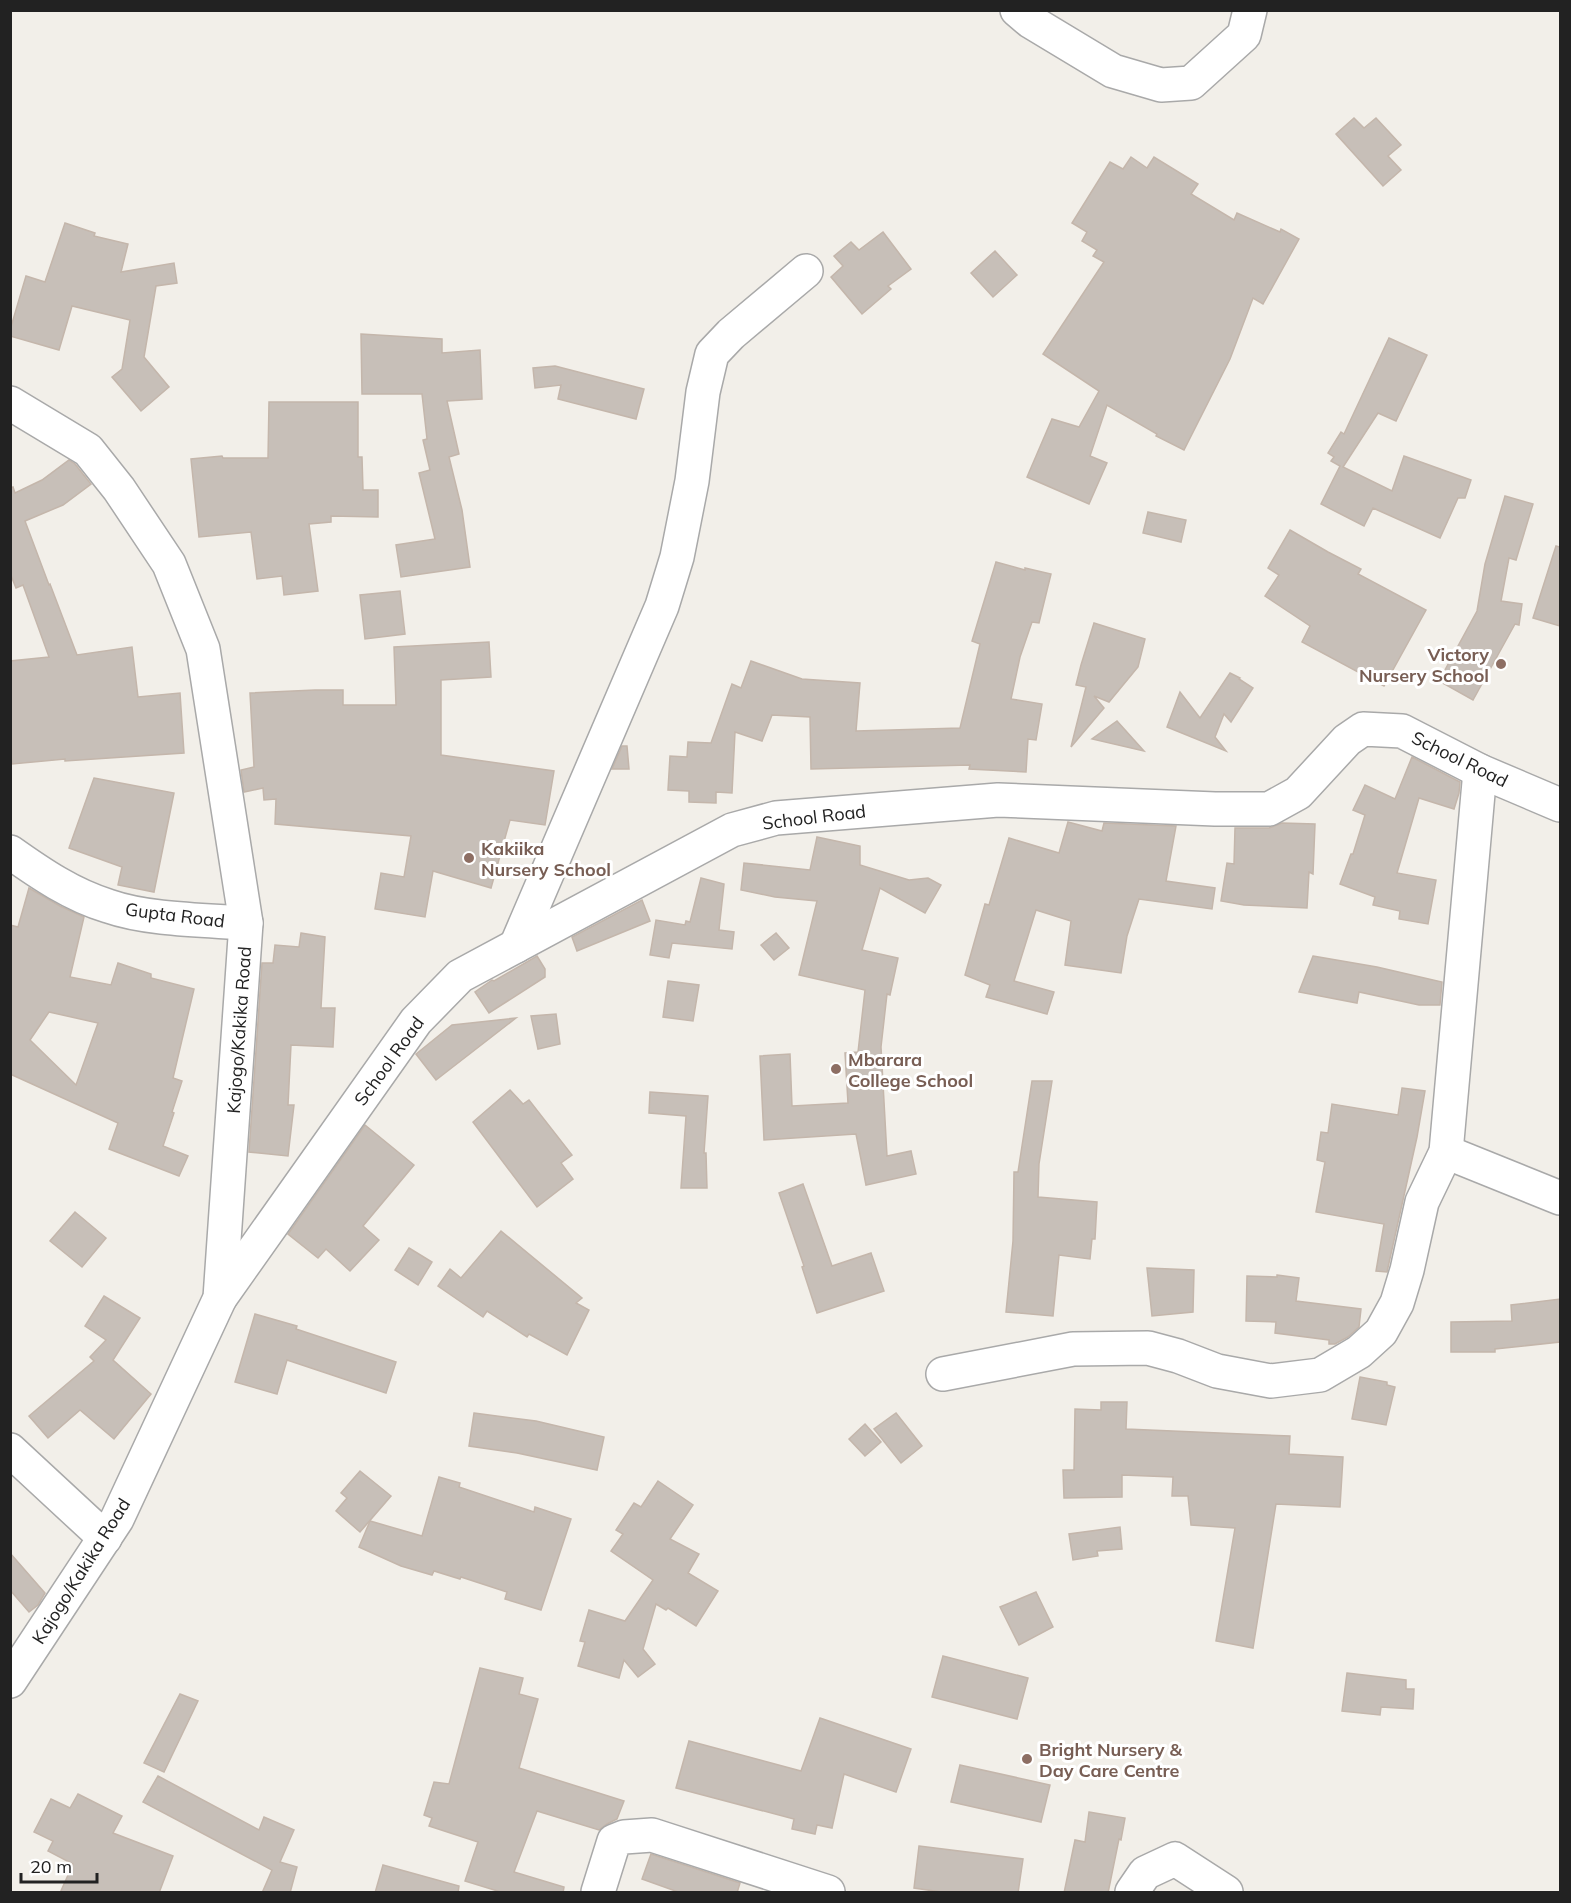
<svg xmlns="http://www.w3.org/2000/svg" width="1571" height="1903" font-family="Mulish,sans-serif">
	<style>
		.building { fill: #c7bfb8; stroke: #c4b6ab; stroke-width: 1.5; fill-rule: evenodd }
		.lines { fill: none; stroke-linecap: round; stroke-linejoin: round }
		.minor-casing { stroke: #a9a9a9; stroke-width: 36 }
		.minor { stroke: #fff; stroke-width: 33 }
		.education-dot { fill: #8d6e63; stroke: #fff; stroke-width: 2 }
		.labels { text-anchor: middle; dominant-baseline: central; stroke-width: 6; stroke-linejoin: round; paint-order: stroke }
		.education-label { font-size: 18px; font-weight: bold; fill: #785e54; stroke: #fff; text-anchor: start }
		.street-label { font-size: 18px; fill: #222; stroke: #fff }
	</style>
	<rect width="100%" height="100%" fill="#f2efe9"/>
	<g class="building">
		<path d="M1354,118L1364,128L1376,118L1401,145L1388,156L1401,170L1383,186L1336,134Z"/>
		<path d="M1131,157L1147,168L1154,157L1198,184L1191,194L1234,220L1237,213L1280,232L1281,229L1299,239L1263,304L1253,298L1230,359L1184,450L1156,436L1157,434L1107,405L1090,456L1107,463L1089,504L1027,477L1052,419L1079,427L1099,391L1043,354L1104,262L1093,256L1097,250L1082,241L1087,232L1072,223L1110,162L1123,169Z"/>
		<path d="M65,223L95,233L94,236L128,244L121,272L174,263L177,283L156,286L144,357L169,387L141,411L112,377L122,369L130,320L72,306L59,350L10,336V330L26,276L45,282Z"/>
		<path d="M883,232L911,269L888,286L891,289L862,314L831,277L843,266L834,256L851,242L859,250Z"/>
		<path d="M995,251L1017,275L993,297L971,273Z"/>
		<path d="M361,334L442,339V353L480,350L482,399L447,401L459,454L449,457L462,510L470,567L401,577L396,545L435,539L419,473L430,470L423,440L427,439L422,394H362Z"/>
		<path d="M1389,338L1427,355L1396,421L1378,413L1343,467L1392,491L1404,456L1471,480L1465,498H1458L1440,538L1373,508L1364,526L1321,504L1340,466L1331,461L1334,457L1328,453L1341,432L1344,434Z"/>
		<path d="M555,366L644,389L636,419L558,399L561,385L535,388L533,368Z"/>
		<path d="M269,402H358V457H362L363,490H378V517L331,516V522L309,524L318,591L284,595L282,576L257,579L251,532L199,537L191,459L222,456L223,458H268Z"/>
		<path d="M69,460L75,464L91,484L63,505L25,521L49,585L50,584L77,655L132,647L138,697L180,693L184,753L65,761V759L12,764L10,745V661L49,657L23,585L16,588L10,573V488L13,487L15,493L42,480Z"/>
		<path d="M1505,496L1533,504L1516,560L1509,558L1501,601L1522,604L1519,625L1515,624L1473,700L1439,681L1477,611L1485,564Z"/>
		<path d="M1148,512L1186,520L1181,542L1143,533Z"/>
		<path d="M1290,530L1328,552L1361,569L1358,574L1426,610L1384,686L1302,642L1310,626L1265,596L1279,575L1268,568Z"/>
		<path d="M1556,546L1560,547V626L1533,618Z"/>
		<path d="M996,562L1025,570V568L1051,574L1039,623L1032,622L1020,657L1011,699L1042,704L1036,740L1028,739L1026,772L969,769L970,765L811,769L810,717L772,715L762,741L735,732L732,793L716,792V803L689,802V791L668,790L670,756L687,757L688,742L711,743L732,684L741,688L751,661L802,679L860,683L856,731L960,728L980,644L972,641Z"/>
		<path d="M400,591L405,634L365,639L360,595Z"/>
		<path d="M1094,623L1145,639L1138,667L1109,702L1094,696L1104,708L1071,747L1086,687L1076,685L1081,665Z"/>
		<path d="M489,642L491,677L441,680V755L554,771L545,825L510,820L491,888L433,871L425,917L375,909L381,873L404,877L411,836L275,824L276,799L264,800L263,788L244,792L241,770L254,767L250,693L315,690H343V705H396L394,647Z"/>
		<path d="M1230,673L1240,678L1239,679L1253,688L1231,722L1224,714L1215,737L1226,751L1167,727L1180,692L1200,718Z"/>
		<path d="M1117,721L1144,751L1092,739Z"/>
		<path d="M622,746H627L629,769H612Z"/>
		<path d="M1412,757L1460,782L1459,793L1454,809L1419,798L1397,873L1436,880L1428,924L1399,919L1400,911L1373,905L1375,897L1340,884L1351,854H1353L1365,815L1353,810L1365,785L1395,799Z"/>
		<path d="M94,778L174,793L154,892L118,885L122,867L69,848Z"/>
		<path d="M1068,822L1102,831L1104,823L1176,826L1166,881L1215,888L1212,909L1139,899L1127,936L1121,973L1065,965L1071,921L1036,910L1014,981L1054,992L1047,1014L986,997L990,985L965,975L985,904L989,905L1009,838L1059,853Z"/>
		<path d="M1282,823L1315,824L1313,874L1309,872L1307,908L1244,905L1221,901L1227,863L1234,864L1235,828H1269Z"/>
		<path d="M817,837L860,846V865L909,880L928,878L941,885L925,913L880,888L862,950L898,958L890,995L887,994L881,1047L887,1156L911,1151L916,1174L866,1185L856,1134L764,1140L760,1056L790,1054L792,1106L848,1103L845,1053L858,1052L865,990L799,975L817,901L775,897L741,890L744,863L810,870Z"/>
		<path d="M701,878L724,884L719,930L734,932L732,949L672,943L669,958L650,955L656,920L685,925L686,921L690,922Z"/>
		<path d="M29,888L60,906L84,917L70,977L111,985L118,963L151,974V978L194,989L173,1078L182,1081L172,1112L174,1113L163,1146L188,1156L179,1176L109,1149L118,1123L10,1074V925L18,927ZM49,1012L98,1023L76,1085L30,1040Z"/>
		<path d="M642,900L650,921L577,951L572,937Z"/>
		<path d="M301,933L325,937L321,1008H335L333,1047L291,1045L288,1105H294L288,1156L249,1152L262,963H273L275,945L299,947Z"/>
		<path d="M776,933L789,948L774,960L761,945Z"/>
		<path d="M537,956L545,969V977L489,1013L475,992L492,980L494,981Z"/>
		<path d="M1313,956L1377,967L1442,982L1440,1005H1419L1359,992L1357,1003L1299,992Z"/>
		<path d="M668,981L699,985L693,1021L663,1017Z"/>
		<path d="M556,1014L560,1044L538,1049L531,1016Z"/>
		<path d="M516,1018L436,1080L416,1054L452,1025Z"/>
		<path d="M1032,1081H1052L1039,1164L1038,1197L1097,1202L1095,1239H1092L1090,1259L1059,1255L1053,1316L1006,1312L1013,1241L1014,1172H1018Z"/>
		<path d="M1402,1088L1425,1091L1417,1137L1387,1272L1376,1271L1384,1224L1316,1212L1325,1162L1317,1160L1321,1132L1328,1133L1332,1104L1398,1115Z"/>
		<path d="M510,1090L523,1104L529,1100L572,1155L561,1163L573,1179L537,1207L473,1122Z"/>
		<path d="M650,1092L708,1096L704,1153H706L707,1188H681L686,1116L649,1113Z"/>
		<path d="M365,1125L414,1165L363,1226L379,1240L350,1271L326,1249L318,1258L288,1234Z"/>
		<path d="M803,1184L832,1266L871,1253L884,1291L817,1313L802,1267L804,1266L779,1193Z"/>
		<path d="M75,1212L106,1238L82,1267L50,1241Z"/>
		<path d="M501,1231L582,1298L576,1303L589,1310L567,1355L529,1334L527,1337L487,1311L483,1317L438,1286L450,1269L461,1278Z"/>
		<path d="M409,1248L432,1262L418,1285L395,1270Z"/>
		<path d="M1147,1268L1194,1270L1193,1312L1152,1316Z"/>
		<path d="M1277,1275L1299,1278L1296,1301L1361,1309L1359,1327L1348,1337L1335,1344H1329V1340L1275,1333L1276,1322L1246,1321L1247,1276L1277,1277Z"/>
		<path d="M104,1296L140,1318L113,1360L151,1394L114,1439L80,1410L48,1438L29,1416L94,1361L90,1357L106,1340L85,1326Z"/>
		<path d="M1560,1299V1342L1495,1349V1352H1451V1322L1512,1321L1511,1305Z"/>
		<path d="M255,1314L297,1326L296,1329L396,1362L386,1393L287,1360L277,1394L235,1382Z"/>
		<path d="M1360,1377L1387,1382V1385L1395,1387L1386,1425L1352,1419Z"/>
		<path d="M1101,1402H1127L1126,1429L1290,1436L1289,1454L1343,1457L1340,1507L1276,1504L1253,1648L1216,1641L1235,1528L1191,1525L1188,1496H1172L1173,1477L1122,1475V1497L1064,1498L1063,1470H1074L1075,1409L1101,1410Z"/>
		<path d="M474,1413L536,1421L604,1437L597,1470L517,1453L469,1446Z"/>
		<path d="M896,1413L922,1446L901,1463L874,1429Z"/>
		<path d="M865,1424L881,1442L865,1456L849,1439Z"/>
		<path d="M360,1471L391,1496L360,1532L336,1511L347,1498L341,1493Z"/>
		<path d="M439,1477L460,1483L459,1487L534,1512L535,1507L571,1519L541,1610L505,1599L507,1592L461,1577L460,1579L434,1571L432,1575L401,1566L359,1547L370,1521L422,1536Z"/>
		<path d="M658,1481L693,1505L670,1539L699,1554L688,1573L718,1591L696,1626L668,1608L666,1610L656,1604L643,1649L655,1664L638,1677L624,1660L619,1678L578,1666L585,1642L580,1641L589,1610L625,1621L653,1580L611,1551L623,1534L616,1530L634,1503L641,1507Z"/>
		<path d="M1120,1527L1122,1549L1097,1551L1098,1556L1073,1560L1069,1534Z"/>
		<path d="M10,1553L45,1593L38,1605L29,1612L10,1590Z"/>
		<path d="M1036,1592L1053,1627L1019,1645L1000,1607Z"/>
		<path d="M943,1656L1028,1678L1017,1719L932,1697Z"/>
		<path d="M480,1668L523,1678L519,1694L538,1699L519,1768L624,1801L617,1819L607,1824L599,1830L537,1811L514,1872L564,1887L563,1893H504L465,1881L478,1842L429,1826L432,1818L424,1815L434,1782L449,1784Z"/>
		<path d="M1347,1673L1406,1680V1689H1414L1413,1709L1381,1707L1380,1715L1342,1711Z"/>
		<path d="M180,1694L198,1701L164,1772L144,1763Z"/>
		<path d="M820,1718L911,1749L896,1792L844,1774L832,1828L817,1825L815,1834L792,1829L794,1819L676,1788L689,1741L801,1771Z"/>
		<path d="M960,1765L1050,1785L1041,1822L951,1802Z"/>
		<path d="M158,1776L259,1830L264,1817L294,1830L280,1862L297,1867L290,1893H262L272,1870L143,1802Z"/>
		<path d="M78,1794L122,1816L113,1833L173,1856L159,1893H60L73,1864L48,1851L53,1841L34,1832L51,1799L70,1808Z"/>
		<path d="M1089,1812L1125,1818L1121,1840L1119,1839L1108,1893H1064L1075,1840L1085,1842Z"/>
		<path d="M919,1846L1023,1859L1018,1893H948L914,1888Z"/>
		<path d="M651,1854L740,1883L737,1893H681L642,1879Z"/>
		<path d="M383,1865L459,1886L458,1893H375Z"/>
	</g>
	<g class="lines">
		<g class="minor-casing">
			<g id="minor">
				<path d="M1017,10L1030,21L1113,71L1161,85L1191,83L1244,35L1250,10"/>
				<path d="M10,403L88,450L119,489L169,564L203,649L246,923L220,1298L117,1519L10,1681"/>
				<path d="M10,852C41,874 72,895 108,906C148,920 203,920 246,923"/>
				<path d="M516,946L662,606L677,557L692,481L703,392L712,354L731,334L806,271"/>
				<path d="M1446,1152L1560,1198"/>
				<path d="M220,1298L416,1021L460,976L732,830L776,818L998,800L1215,809H1269L1298,793L1347,740L1363,729L1402,731L1480,771L1560,805"/>
				<path d="M943,1374L1073,1349L1148,1348L1178,1356L1217,1371L1271,1381L1320,1375L1359,1352L1381,1332L1397,1303L1407,1270L1422,1202L1446,1152L1480,771"/>
				<path d="M10,1450L105,1538"/>
				<path d="M598,1892L614,1841L624,1837L652,1835L828,1892"/>
				<path d="M1132,1892L1145,1873L1175,1859L1226,1892"/>
			</g>
		</g>
		<use href="#minor" class="minor"/>
	</g>
	<g class="education-dot">
		<circle cx="1501" cy="664" r="6"/>
		<circle cx="469" cy="858" r="6"/>
		<circle cx="836" cy="1069" r="6"/>
		<circle cx="1027" cy="1759" r="6"/>
	</g>
	<g class="labels">
		<g class="education-label">
			<text x="1489" y="654" text-anchor="end">Victory<tspan x="1489" dy="21">Nursery School</tspan></text>
			<text x="481" y="848">Kakiika<tspan x="481" dy="21">Nursery School</tspan></text>
			<text x="848" y="1059">Mbarara<tspan x="848" dy="21">College School</tspan></text>
			<text x="1039" y="1749">Bright Nursery &amp;<tspan x="1039" dy="21">Day Care Centre</tspan></text>
		</g>
		<g class="street-label">
			<text transform="translate(1460 759) rotate(26)">School Road</text>
			<text transform="translate(814 817) rotate(-7)">School Road</text>
			<text transform="translate(175 915) rotate(7)">Gupta Road</text>
			<text transform="translate(239 1030) rotate(-86)">Kajogo/Kakika Road</text>
			<text transform="translate(389 1061) rotate(-54)">School Road</text>
			<text transform="translate(81 1571) rotate(-58)">Kajogo/Kakika Road</text>
		</g>
	</g>
	<rect width="1571" height="1903" fill="none" stroke="#222222" stroke-width="24"/>
	<path d="M21 1873v9h76v-9" fill="none" stroke="#222222" stroke-width="3"/>
	<text x="30" y="1873" font-size="18" fill="#222222" stroke="#ffffff" stroke-width="4.5" paint-order="stroke">20 m</text>
</svg>
